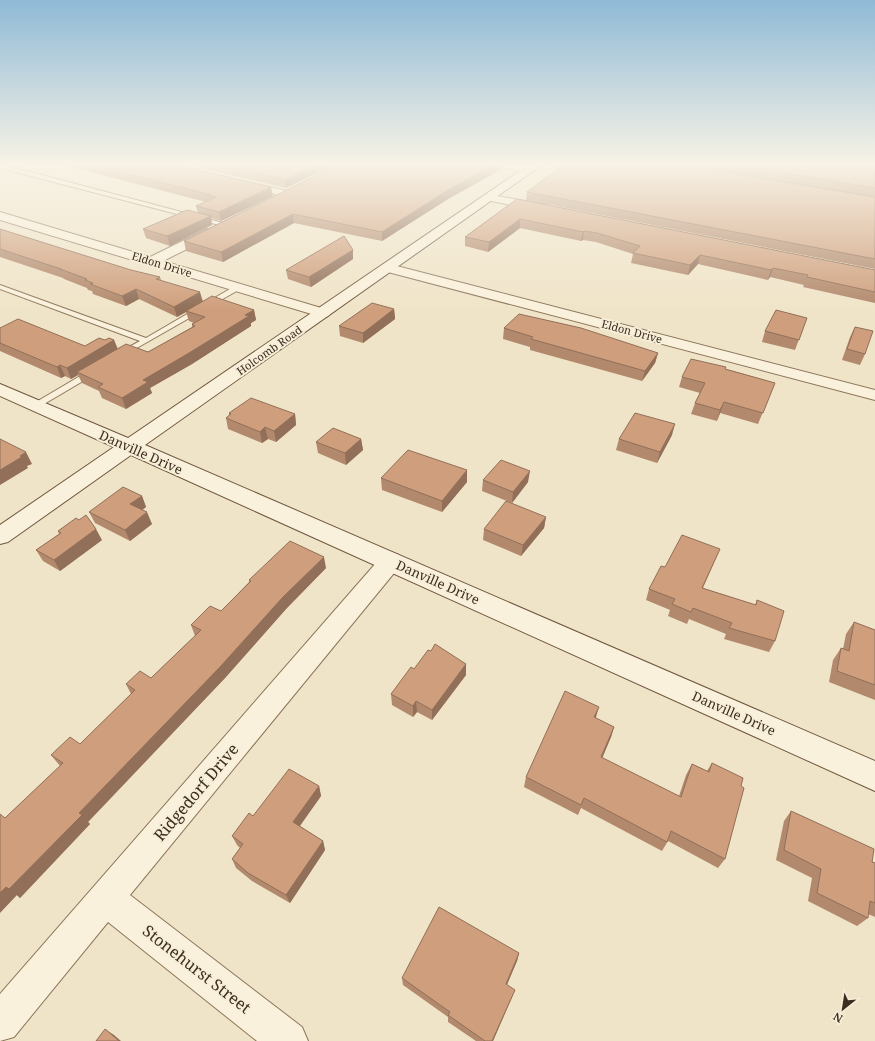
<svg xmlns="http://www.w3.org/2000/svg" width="875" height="1041" font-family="'Noto Serif',serif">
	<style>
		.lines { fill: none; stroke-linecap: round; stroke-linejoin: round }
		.lane-casing { stroke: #8d765c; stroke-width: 2 }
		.street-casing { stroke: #8d765c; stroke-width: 2 }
		.secondary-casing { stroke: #6f573f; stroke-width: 2 }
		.lane { fill: #faf1dc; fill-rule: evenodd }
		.street { fill: #faf1dc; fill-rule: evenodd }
		.secondary { fill: #faf1dc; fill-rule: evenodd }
		.wall { fill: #b2896c }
		.shaded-wall { fill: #916f58 }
		.building { fill: #cf9f7d; stroke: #916f58 }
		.labels { text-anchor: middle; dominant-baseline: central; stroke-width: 4; stroke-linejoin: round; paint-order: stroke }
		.far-street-label { font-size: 11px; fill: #3d2e20; stroke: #f7eed8 }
		.street-label { font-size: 13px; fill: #3d2e20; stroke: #f7eed8 }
		.near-street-label { font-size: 16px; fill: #3d2e20; stroke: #f7eed8 }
	</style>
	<rect width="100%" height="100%" fill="#f0e4c8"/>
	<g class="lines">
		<g class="lane-casing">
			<g id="lane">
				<path d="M0,164L227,224L228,225L223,226L0,168Z"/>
				<path d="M326,164H338L345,167L342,169Z"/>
				<path d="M0,285L146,338L235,286H241L242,288L121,357L117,355L118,353L140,341L0,289Z"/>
				<path d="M92,369L95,370L96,372L95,374L39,407H33L31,405Z"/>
			</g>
		</g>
		<g class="street-casing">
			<g id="street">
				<path d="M495,164H518L534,168L535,170L530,173L496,166Z"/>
				<path d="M242,181L292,192L294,194L292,196L288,197L238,186L236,184Z"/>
				<path d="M491,195L542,204L546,205L548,208L546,211L542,212L487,200L485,198L487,196Z"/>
				<path d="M0,212L150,257L207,229H215L217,232L215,235L163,261L328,310L331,313L328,316L323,318L318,316L0,220Z"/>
				<path d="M389,264L875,390V400L384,271L382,268L384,265Z"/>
				<path d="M391,552L399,555L403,561L399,567L130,895L302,1027L308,1041H257L108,922L14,1037L0,1041V994L383,555Z"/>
			</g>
		</g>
		<g class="secondary-casing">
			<path id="secondary" d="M530,164H543L145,445L875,761V791L131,455L8,542L0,544V525L114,447L0,396V384L128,438Z"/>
		</g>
		<use href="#lane" class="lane"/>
		<use href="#street" class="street"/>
		<use href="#secondary" class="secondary"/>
	</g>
	<g class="wall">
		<path d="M55,164H173L273,196L221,221L211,218L212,225L170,246L146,238L143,229L198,213L196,206L206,202L68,166Z"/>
		<path d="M183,164H330V167L286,188Z"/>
		<path d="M339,164L502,169L448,199L382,241L294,223L223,262L186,251L184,241Z"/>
		<path d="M683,164H875V269L526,200L527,192H841Z"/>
		<path d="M517,199L875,270V303L803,287L804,285L770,277L768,280L698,264L688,275L631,263L633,254L596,242L583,240L581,241L520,228L488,252L465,246V237Z"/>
		<path d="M0,229L131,270L160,277L161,280L203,301L254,310L256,320L251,323V326L192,364L150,388L152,393L126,409L102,398L99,391L82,383L78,375L71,379L65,376L61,378L0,351V328L85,346L105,340H114L118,349L148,352L192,327V324L194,323L189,321L186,312L177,317L139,299L126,306L93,294L92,291L88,290L87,288L64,279L63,278L0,257Z"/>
		<path d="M353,250V259L311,287L288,279L286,270Z"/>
		<path d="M394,309L395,319L363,343L340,336L339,326Z"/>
		<path d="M807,318L795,350L762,342L765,331Z"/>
		<path d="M855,327L865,354L860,365L842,360L850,337Z"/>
		<path d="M504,328L658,353L655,363L642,381L530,350V347L503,339Z"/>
		<path d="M726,369L775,383L758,424L720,413L717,421L691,414L695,403L700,393L679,387L682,377Z"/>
		<path d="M229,413L295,414L296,425L276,442L268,439L262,443L228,429L226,418L229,415Z"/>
		<path d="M672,435L657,463L616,450L619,439Z"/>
		<path d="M361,439L363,450L346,465L318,453L316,442Z"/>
		<path d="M381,478L467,482L442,512L382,490Z"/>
		<path d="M483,480L528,482L512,503L482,491Z"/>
		<path d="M142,496L146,507L142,510L152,524L130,541L95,523L89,512Z"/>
		<path d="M546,517L544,528L521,556L483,540L484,529Z"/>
		<path d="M58,531L102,540L60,571L43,561L36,550L59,534Z"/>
		<path d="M720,549L703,588L755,605L757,600L775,641L769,652L724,639L726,634L689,619L687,624L668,616L670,610L646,600L649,589L665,567Z"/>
		<path d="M326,568L286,609L225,678L88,822L90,824L20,898L17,895L5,818L60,766L51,755L80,744L131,694L126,684L151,678L195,636L191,625L221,611L249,582V580Z"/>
		<path d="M854,622L875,630V700L829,682L833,660L841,648L843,649L846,634Z"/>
		<path d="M466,664V675L432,720L417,712L413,717L392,705L391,694L414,669Z"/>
		<path d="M596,718L614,727L611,737L602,758L679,796L686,775L692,764L707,771L712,763L741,786L725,859L718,868L668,841L662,851L581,808L578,815L524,787L526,777Z"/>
		<path d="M319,786L321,796L300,826L323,841L325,850L290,903L252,881L236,868L232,859L240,848L237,845L232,836L253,816Z"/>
		<path d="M791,811L875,863V917L868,914V918L857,926L808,901L812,878L776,860L784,821Z"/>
		<path d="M519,953L517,961L507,985L512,997L493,1041H476L448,1022V1017L403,985L402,978Z"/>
	</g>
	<g class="shaded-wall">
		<path d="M317,164H330V167L286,188L285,180Z"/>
		<path d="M495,164H502V169L448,199L382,241V232L448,190Z"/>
		<path d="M271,187L273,196L221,221L219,212Z"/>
		<path d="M293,214L294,223L223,262L221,252Z"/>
		<path d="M211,216L212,225L170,246L167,236Z"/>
		<path d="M520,219V228L488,252L489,242Z"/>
		<path d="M584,231L583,240L581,241L583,232Z"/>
		<path d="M353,250V259L311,287L309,277Z"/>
		<path d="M700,255L698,264L688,275L690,265Z"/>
		<path d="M773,268L770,277L768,280L771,270Z"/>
		<path d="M136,289L139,299L126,306L122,296Z"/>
		<path d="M200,292L203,302L186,311V312L177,317L174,307Z"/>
		<path d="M394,309L395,319L363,343V333Z"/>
		<path d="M254,310L256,320L251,323V326L192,364L150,388L152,393L126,409L122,398L143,380Z"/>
		<path d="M114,340L118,351L77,372L78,375L71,379L67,368Z"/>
		<path d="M658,353L655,363L642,381L645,371Z"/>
		<path d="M60,365L65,376L61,378L57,367Z"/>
		<path d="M724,402L720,413L717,421L720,410Z"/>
		<path d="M295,414L296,425L276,442L274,431Z"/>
		<path d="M675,424L672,435L657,463L660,452Z"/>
		<path d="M265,427L268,439L262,443L260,432Z"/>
		<path d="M361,439L363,450L346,465L345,453Z"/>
		<path d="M26,452L32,464L27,466L28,468L0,485V470Z"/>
		<path d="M467,470V482L442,512V501Z"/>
		<path d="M530,471L528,482L512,503L513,492Z"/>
		<path d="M142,496L146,507L135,516L130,504Z"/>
		<path d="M147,512L152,524L130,541L125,530Z"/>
		<path d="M546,517L544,528L521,556L523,545Z"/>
		<path d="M96,529L102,540L60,571L54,560Z"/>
		<path d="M324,557L326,568L286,609L225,678L88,822L90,824L20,898L17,895L0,913V893L79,813L283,597Z"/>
		<path d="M466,664V675L432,720V710Z"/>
		<path d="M416,701L417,712L413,717V706Z"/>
		<path d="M599,707L596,717L591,728L594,717Z"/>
		<path d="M614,727L611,737L598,768L601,757Z"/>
		<path d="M319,786L321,796L296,831L293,822Z"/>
		<path d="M323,841L325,850L290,903L286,895Z"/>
		<path d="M519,953L517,961L504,991L506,984Z"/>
		<path d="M515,990L512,997L493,1041H492Z"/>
		<path d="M105,1029L114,1035L121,1041H119Z"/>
	</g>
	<g class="building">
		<path d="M89,164H173L271,187L219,212L196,206L216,197L210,196L211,195Z"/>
		<path d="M216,164H317L285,180Z"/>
		<path d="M339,164H495L448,190L382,232L293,214L221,252L184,241Z"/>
		<path d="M564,164H676L875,197V259L527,192Z"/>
		<path d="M732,164H875V188Z"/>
		<path d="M517,199L875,270V292L807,277L808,275L773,268L771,270L700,255L690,265L633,253L640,246L597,233L584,231L583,232L520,219L489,242L465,237Z"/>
		<path d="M187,210L211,216L167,236L143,229Z"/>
		<path d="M0,229L131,270L160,277L156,279L200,292L174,307L136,289L122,296L90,284L93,283L85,280L87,279L60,269H61L0,249Z"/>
		<path d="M344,236L353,250L309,277L286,270Z"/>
		<path d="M212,296L254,310L245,315L249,316L189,353L143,380L148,382L122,398L98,387L103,384L77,372L126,344L148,352L195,326L192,324L205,317L186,311Z"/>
		<path d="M372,303L394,309L363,333L339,326Z"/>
		<path d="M776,310L807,318L799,340L765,331Z"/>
		<path d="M519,314L581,328L658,353L645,371L531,339L533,337L504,328Z"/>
		<path d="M18,319L85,346L99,338L105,340L109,338L114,340L67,368L60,365L57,367L0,343V328Z"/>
		<path d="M855,327L873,331L865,354L847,349Z"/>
		<path d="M691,359L726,367L725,369L775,383L763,413L724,402L720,410L695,403L705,383L682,377Z"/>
		<path d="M251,398L295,414L274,431L265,427L260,432L226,418L231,414L229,413Z"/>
		<path d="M635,413L675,424L660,452L619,439Z"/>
		<path d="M333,428L361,439L345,453L316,442Z"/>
		<path d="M0,439L26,452L20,456L22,457L0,470Z"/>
		<path d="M408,450L467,470L442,501L381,478Z"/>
		<path d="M501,460L530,471L513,492L483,480Z"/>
		<path d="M123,487L142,496L130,504L147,512L125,530L89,512Z"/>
		<path d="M506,501L546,517L523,545L484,529Z"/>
		<path d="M86,515L96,529L54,560L36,550L61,533L58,531L76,518L79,520Z"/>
		<path d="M682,535L720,549L702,588L756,605L757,600L784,611L775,641L729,628L732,623L693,608L691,612L672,604L675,599L649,589L661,566L665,567Z"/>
		<path d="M290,541L324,557L283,597L220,667L79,813L82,815L9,889L6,887L0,893V814L5,818L63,763L51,755L70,737L80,744L135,690L126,684L140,671L151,678L201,630L191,625L210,606L221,611L251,581L249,580Z"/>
		<path d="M854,622L875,630V685L837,671L841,648L849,651Z"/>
		<path d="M435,644L466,664L432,710L416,701L413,706L391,694L411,667L414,669L428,650L431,651Z"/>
		<path d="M565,691L599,707L594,717L614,727L601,757L681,797L692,764L709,772L712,763L743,778L741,786L744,788L725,859L671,831L667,842L584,798L581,805L526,777Z"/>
		<path d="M289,769L319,786L293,822L323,841L286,895L248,873L232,859L243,844L232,836L249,813L253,816Z"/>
		<path d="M791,811L874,849L872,862L875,863V903L870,901L868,918L817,893L821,869L784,850Z"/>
		<path d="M439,907L519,953L506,984L515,990L492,1041H485L448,1015L450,1012L402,978Z"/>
		<path d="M105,1029L119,1041H96Z"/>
	</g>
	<linearGradient id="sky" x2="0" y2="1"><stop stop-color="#8fbad6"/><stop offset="0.53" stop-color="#f8f3e6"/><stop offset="1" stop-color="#f8f3e6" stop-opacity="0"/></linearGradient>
	<rect width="875" height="310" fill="url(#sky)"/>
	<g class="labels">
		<g class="far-street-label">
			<text transform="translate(162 264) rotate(17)">Eldon Drive</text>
			<text transform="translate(632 331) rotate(15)">Eldon Drive</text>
			<text transform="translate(269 350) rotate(-35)">Holcomb Road</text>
		</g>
		<g class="street-label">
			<text transform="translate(141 452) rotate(24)">Danville Drive</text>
			<text transform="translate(438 582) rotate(24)">Danville Drive</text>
			<text transform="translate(734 713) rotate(24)">Danville Drive</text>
		</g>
		<g class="near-street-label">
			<text transform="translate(196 792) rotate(-50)">Ridgedorf Drive</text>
			<text transform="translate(197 969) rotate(38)">Stonehurst Street</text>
		</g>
	</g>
	<g transform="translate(843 1009) rotate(210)" stroke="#f7eed8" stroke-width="3" paint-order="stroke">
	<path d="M0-3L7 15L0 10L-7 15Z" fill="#3d2e20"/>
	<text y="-6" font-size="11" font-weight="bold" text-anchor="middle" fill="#3d2e20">N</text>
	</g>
</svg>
